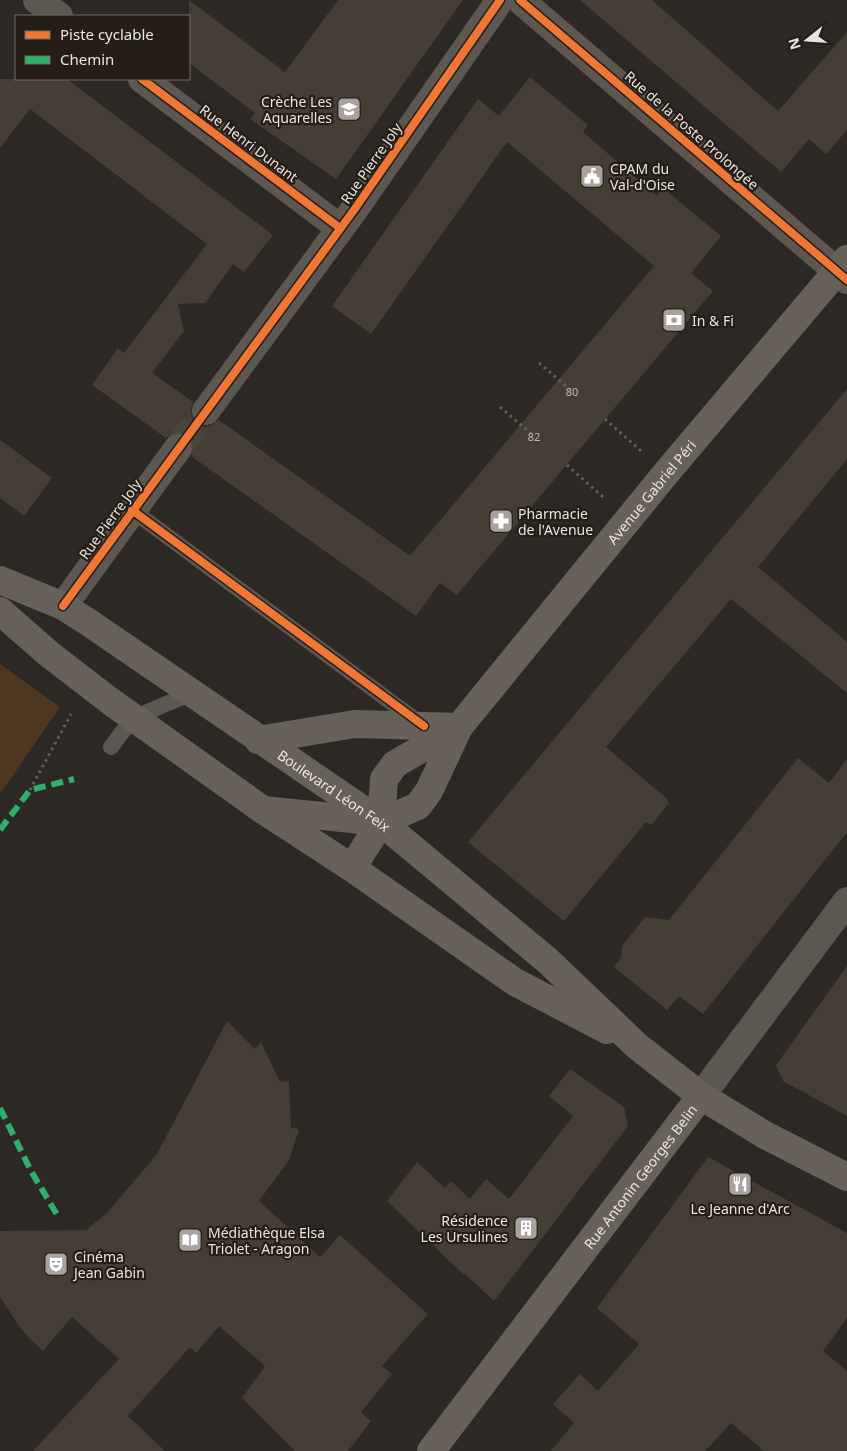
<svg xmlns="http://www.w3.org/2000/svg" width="847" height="1451" font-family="'Noto Sans',sans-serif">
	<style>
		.green { fill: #4e3721 }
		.building { fill: #463e35 }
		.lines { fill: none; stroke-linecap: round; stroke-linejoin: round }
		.street-tunnel { stroke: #484440; stroke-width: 28; stroke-dasharray: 28 14; stroke-linecap: butt }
		.path { stroke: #65615d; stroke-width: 3; stroke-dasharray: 2.5 4; stroke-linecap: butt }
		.lane { stroke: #5c5751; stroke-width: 16 }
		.street { stroke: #5c5751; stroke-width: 28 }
		.secondary { stroke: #68615a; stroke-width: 28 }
		.quiet { stroke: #2db169; stroke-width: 6; stroke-dasharray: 12 6; stroke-linecap: butt }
		.cycleway-casing { stroke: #251e17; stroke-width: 11 }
		.cycleway { stroke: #f07635; stroke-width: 8 }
		.labels { text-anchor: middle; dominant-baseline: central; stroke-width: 4.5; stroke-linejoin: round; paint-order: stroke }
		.number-label { font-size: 11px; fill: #c0bab5 }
		.poi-label { font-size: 14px; fill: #e9e4e0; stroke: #251e17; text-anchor: start }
		.street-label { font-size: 14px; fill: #e9e4e0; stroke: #251e17 }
	</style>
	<rect width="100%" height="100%" fill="#2c2824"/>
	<path class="green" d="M0,664L60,707L0,794Z"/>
	<g class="building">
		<path d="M189,0L285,72L338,0H463L336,179L250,119L255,113L189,63Z"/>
		<path d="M580,0H652L778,111L847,32V130L826,154L809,139L781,172Z"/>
		<path d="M530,77L588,125L583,132L657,196L663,188L721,236L691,273L713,291L457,595L440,583L416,616L191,456L194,449L192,442L187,435L179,432L171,434L166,438L92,385L118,348L124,353L207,244L30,109L0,148V79H67L273,235L244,272L233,264L205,303L178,304L184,331L152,373L193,402L191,409L192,417L197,424L205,427L212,425L219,420L410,556L654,266L507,142L371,334L332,306L478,99L499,116Z"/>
		<path d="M847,389V459L758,567L847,642V693L731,599L606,747L666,798L669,803L651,825L646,822L564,921L468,842Z"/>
		<path d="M0,440L52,478L24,516L0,498Z"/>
		<path d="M798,758L829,783L847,759V832L703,1014L679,996L667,1010L614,967L621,958L622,946L645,917L669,920Z"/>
		<path d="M847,966V1116L783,1081L776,1065Z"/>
		<path d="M227,1021L255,1049L261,1042L280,1082L289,1081L291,1128L299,1129L289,1160L259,1201L320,1257L340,1235L428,1314L382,1366L392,1374L361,1412L371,1421L348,1451H295L242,1398L265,1366L219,1326L196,1353L190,1347L128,1416L165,1451H33L119,1359L72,1317L43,1351L30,1339L19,1326L0,1297V1231L86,1230L107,1213L157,1154Z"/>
		<path d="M570,1069L624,1107L628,1126L494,1301L464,1273L463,1274L387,1201L417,1162L445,1188L451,1181L470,1199L486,1179L509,1199L573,1116L549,1096Z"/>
		<path d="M708,1157L847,1233V1318L823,1351L847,1371V1451H764L731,1423L705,1451H551L574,1423L553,1404L580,1374L598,1391L639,1344L597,1308Z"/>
	</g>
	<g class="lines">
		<path class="street-tunnel" d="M178,448L206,411"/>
		<g class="path">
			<path d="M539,363L572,391"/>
			<path d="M500,407L534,436"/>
			<path d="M605,419L641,451"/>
			<path d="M567,465L603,497"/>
			<path d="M30,790L71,714"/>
		</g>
		<g class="lane">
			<path d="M132,510L422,725"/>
			<path d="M111,747L133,718L192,693"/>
		</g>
		<g class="street">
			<path d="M37,0L59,16"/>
			<path d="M520,0L847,280"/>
			<path d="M142,79L340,228"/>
			<path d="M206,411L354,210L500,0"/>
			<path d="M63,606L178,448"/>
			<path d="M701,1096L847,901"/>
		</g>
		<g class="secondary">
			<path id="s1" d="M0,580L63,606L88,622L381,822L548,961L637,1046L701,1096L765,1135L847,1177"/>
			<path d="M0,611L49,654L110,701L263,810L352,868L515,982L607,1030"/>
			<path d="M258,740L355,724L459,727"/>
			<path id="s2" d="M263,810L381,822L418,806L429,791L459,727L667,472L847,259"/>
			<path d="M352,868L381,822L384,779L395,764L459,727"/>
			<path id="s3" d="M431,1451L701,1096"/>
		</g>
		<g class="quiet">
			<path d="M0,830L30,790L74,779"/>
			<path d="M0,1108L31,1171L59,1218"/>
		</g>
		<g class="cycleway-casing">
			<g id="cycleway">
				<path d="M520,0L847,280"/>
				<path d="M142,79L340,228"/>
				<path d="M132,510L424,726"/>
				<path d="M63,606L354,210L500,0"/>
			</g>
		</g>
		<use href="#cycleway" class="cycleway"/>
	</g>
	<defs>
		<g id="school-square" transform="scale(1.25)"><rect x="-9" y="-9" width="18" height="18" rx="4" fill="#a7a29e" stroke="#251e17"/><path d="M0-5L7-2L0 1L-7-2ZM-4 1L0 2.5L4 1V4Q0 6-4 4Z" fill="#fff"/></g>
		<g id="civic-square" transform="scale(1.25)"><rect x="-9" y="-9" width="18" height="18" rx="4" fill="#a7a29e" stroke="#251e17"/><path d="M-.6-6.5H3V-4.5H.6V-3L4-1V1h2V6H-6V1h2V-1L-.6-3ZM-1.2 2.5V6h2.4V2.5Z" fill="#fff"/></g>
		<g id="bank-square" transform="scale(1.25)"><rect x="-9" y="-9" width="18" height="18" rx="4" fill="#a7a29e" stroke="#251e17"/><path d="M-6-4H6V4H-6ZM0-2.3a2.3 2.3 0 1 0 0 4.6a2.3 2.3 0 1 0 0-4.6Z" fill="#fff"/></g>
		<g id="pharmacy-square" transform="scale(1.25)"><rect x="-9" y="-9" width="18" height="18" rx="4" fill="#a7a29e" stroke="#251e17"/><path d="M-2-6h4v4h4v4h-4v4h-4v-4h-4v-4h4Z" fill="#fff"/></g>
		<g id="restaurant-square" transform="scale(1.25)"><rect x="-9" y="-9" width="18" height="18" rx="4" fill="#a7a29e" stroke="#251e17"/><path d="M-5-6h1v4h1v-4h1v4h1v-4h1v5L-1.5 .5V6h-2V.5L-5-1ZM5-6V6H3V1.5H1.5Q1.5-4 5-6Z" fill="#fff"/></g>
		<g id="building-square" transform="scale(1.25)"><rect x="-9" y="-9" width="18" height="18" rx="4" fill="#a7a29e" stroke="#251e17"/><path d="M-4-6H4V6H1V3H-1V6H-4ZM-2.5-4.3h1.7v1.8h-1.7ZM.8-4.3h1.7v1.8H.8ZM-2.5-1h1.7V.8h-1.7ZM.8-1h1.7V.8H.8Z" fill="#fff"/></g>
		<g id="library-square" transform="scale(1.25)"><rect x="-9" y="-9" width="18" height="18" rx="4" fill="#a7a29e" stroke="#251e17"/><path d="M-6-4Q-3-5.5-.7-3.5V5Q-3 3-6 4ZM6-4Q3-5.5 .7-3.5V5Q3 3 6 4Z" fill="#fff"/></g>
		<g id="theatre-square" transform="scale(1.25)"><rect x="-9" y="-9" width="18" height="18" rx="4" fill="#a7a29e" stroke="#251e17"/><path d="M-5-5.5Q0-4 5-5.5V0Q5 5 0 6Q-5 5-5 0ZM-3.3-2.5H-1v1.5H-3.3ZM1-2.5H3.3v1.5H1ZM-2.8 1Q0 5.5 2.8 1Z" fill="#fff"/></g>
	</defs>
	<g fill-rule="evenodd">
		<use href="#school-square" x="349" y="109"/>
		<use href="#civic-square" x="592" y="176"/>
		<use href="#bank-square" x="674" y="320"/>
		<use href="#pharmacy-square" x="501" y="521"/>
		<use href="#restaurant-square" x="740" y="1184"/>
		<use href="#building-square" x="526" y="1228"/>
		<use href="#library-square" x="190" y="1240"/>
		<use href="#theatre-square" x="56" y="1264"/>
	</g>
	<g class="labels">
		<g class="number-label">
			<text x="572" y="391">80</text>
			<text x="534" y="436">82</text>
		</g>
		<g class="poi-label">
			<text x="332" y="101" text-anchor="end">Crèche Les<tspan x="332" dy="16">Aquarelles</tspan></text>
			<text x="610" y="168">CPAM du<tspan x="610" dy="16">Val-d'Oise</tspan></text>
			<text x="692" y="320">In &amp; Fi</text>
			<text x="518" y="513">Pharmacie<tspan x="518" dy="16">de l'Avenue</tspan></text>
			<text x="740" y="1208" text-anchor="middle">Le Jeanne d'Arc</text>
			<text x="508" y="1220" text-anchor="end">Résidence<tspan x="508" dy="16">Les Ursulines</tspan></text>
			<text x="208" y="1232">Médiathèque Elsa<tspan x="208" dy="16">Triolet - Aragon</tspan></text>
			<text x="74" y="1256">Cinéma<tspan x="74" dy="16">Jean Gabin</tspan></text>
		</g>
		<g class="street-label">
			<text transform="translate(692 130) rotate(41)">Rue de la Poste Prolongée</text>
			<text transform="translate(249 143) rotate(37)">Rue Henri Dunant</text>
			<text transform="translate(371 163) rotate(-55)">Rue Pierre Joly</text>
			<text stroke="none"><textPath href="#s2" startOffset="552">Avenue Gabriel Péri</textPath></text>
			<text transform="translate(110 519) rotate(-54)">Rue Pierre Joly</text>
			<text stroke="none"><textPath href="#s1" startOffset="396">Boulevard Léon Feix</textPath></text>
			<text stroke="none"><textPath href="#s3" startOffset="345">Rue Antonin Georges Belin</textPath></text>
		</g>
	</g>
	<rect x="15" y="15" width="175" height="65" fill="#251e17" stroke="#736d67"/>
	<rect x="25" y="31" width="25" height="8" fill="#f07635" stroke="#736d67"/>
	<text x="60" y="40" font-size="15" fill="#e9e4e0">Piste cyclable</text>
	<rect x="25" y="56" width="25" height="8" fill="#2db169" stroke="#736d67"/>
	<text x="60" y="65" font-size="15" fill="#e9e4e0">Chemin</text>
	<g transform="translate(807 40) rotate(253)" stroke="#251e17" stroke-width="4" paint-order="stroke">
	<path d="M0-4L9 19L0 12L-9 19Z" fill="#e9e4e0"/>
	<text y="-8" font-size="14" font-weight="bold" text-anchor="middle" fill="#e9e4e0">N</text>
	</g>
</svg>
